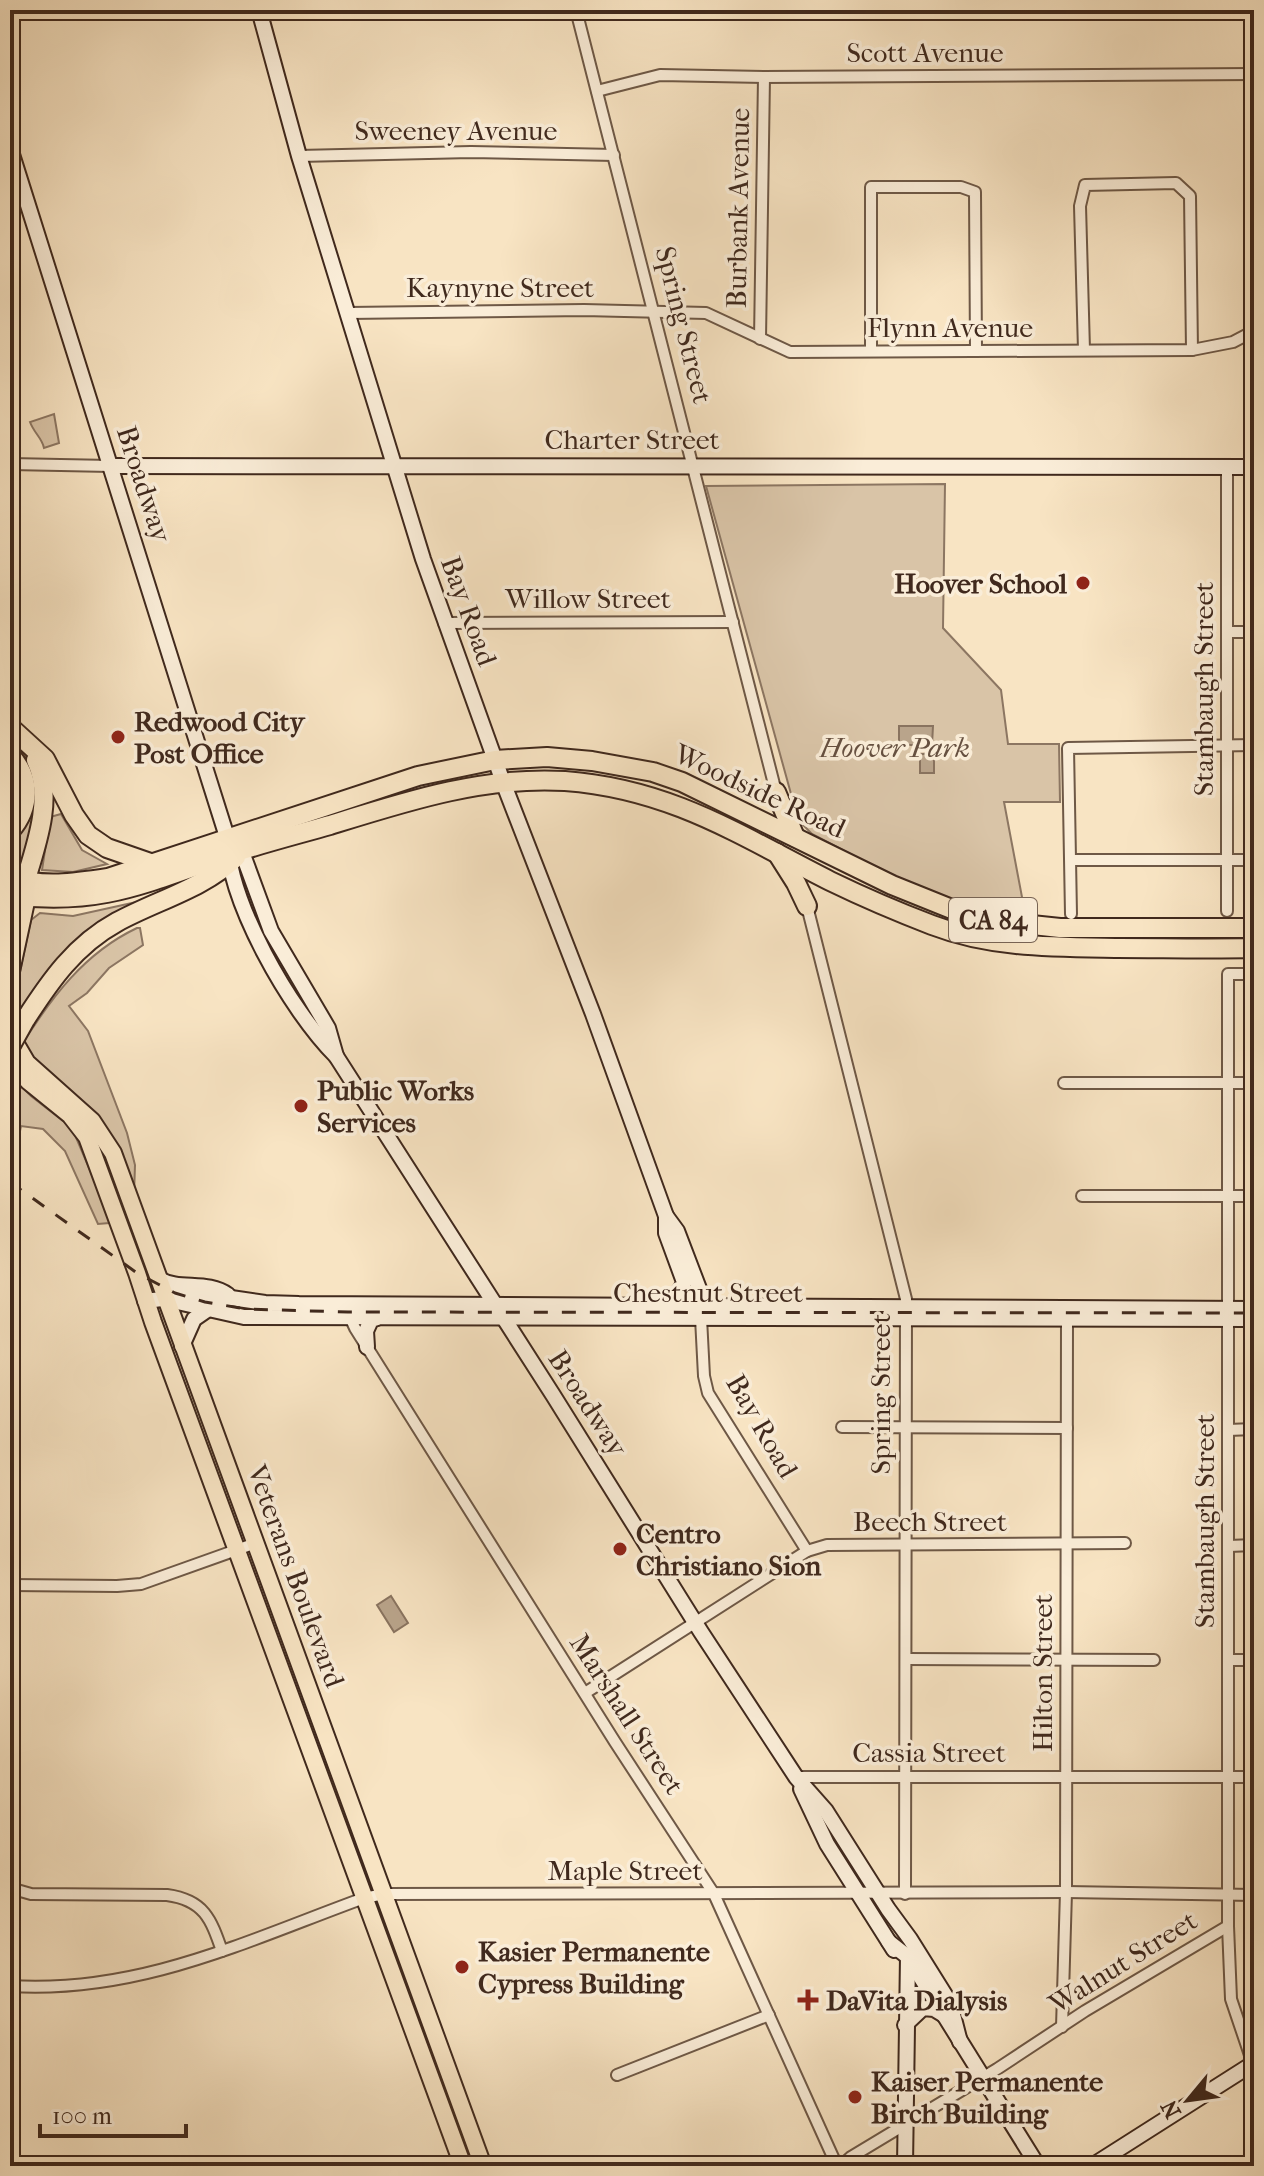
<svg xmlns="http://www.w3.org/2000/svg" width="1264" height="2176" font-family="'IM FELL French Canon',serif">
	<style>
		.green { fill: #d9c4a7; stroke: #8c7662; stroke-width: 2 }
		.water { fill: #b9a48b; stroke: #89735f; stroke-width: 2 }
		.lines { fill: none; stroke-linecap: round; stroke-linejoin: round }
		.street-casing { stroke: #6e5846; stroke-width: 14 }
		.secondary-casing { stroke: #40291d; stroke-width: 18 }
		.primary-casing { stroke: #40291d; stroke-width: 20 }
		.highway-casing { stroke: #40291d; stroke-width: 22 }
		.street { stroke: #faedd8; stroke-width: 10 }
		.secondary { stroke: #faedd8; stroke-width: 14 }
		.primary { stroke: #f8e4c3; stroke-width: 16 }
		.highway { stroke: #f8e4c3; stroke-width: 18 }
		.rail { stroke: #40291d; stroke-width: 3; stroke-dasharray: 14 14; stroke-linecap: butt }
		.highway-bridge-casing { stroke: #40291d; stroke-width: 22; stroke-linecap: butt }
		.highway-bridge { stroke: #f8e4c3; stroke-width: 18 }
		.poi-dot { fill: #8f2418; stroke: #faedd8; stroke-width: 3 }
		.labels { text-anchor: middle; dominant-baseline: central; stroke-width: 7; stroke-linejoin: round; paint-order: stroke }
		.shield { fill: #faedd8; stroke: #786455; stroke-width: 2 }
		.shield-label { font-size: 26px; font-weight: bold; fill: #40291d }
		.street-label { font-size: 28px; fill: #40291d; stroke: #faedd8 }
		.poi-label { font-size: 28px; font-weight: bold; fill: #40291d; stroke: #faedd8; text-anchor: start }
		.park-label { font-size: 28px; font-style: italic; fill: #665040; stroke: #faedd8 }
	</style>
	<rect width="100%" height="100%" fill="#f8e4c3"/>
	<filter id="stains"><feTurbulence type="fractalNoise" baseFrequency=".0025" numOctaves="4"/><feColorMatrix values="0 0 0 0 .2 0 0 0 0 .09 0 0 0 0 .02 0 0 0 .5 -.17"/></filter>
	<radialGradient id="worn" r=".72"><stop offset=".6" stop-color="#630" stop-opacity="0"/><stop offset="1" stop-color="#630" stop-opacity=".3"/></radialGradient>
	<g class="green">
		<path d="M54,414L59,443L44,448C42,438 34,433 30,422Z"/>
		<path d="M945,484L943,628L1001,690L1008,744H1059L1060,802H1004L1025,913C948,911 878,868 812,834L802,824L796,812L706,486Z"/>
		<path d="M10,741C52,773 37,829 20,871L10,869V843C30,829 30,809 33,787L10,752Z"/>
		<path d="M61,814L82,850L107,864L73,872L42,870L50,817Z"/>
		<path d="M141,901C69,934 55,965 14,1028V1000L31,920L40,913L73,916Z"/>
		<path d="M137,928H140L143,945L109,968L87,993L69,1006L88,1031L127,1133L135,1165L134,1195L49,1077L21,1046C51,998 84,953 137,928Z"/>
		<path d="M10,1075L31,1096L72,1128L107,1210L109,1223L98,1224L65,1151L43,1129L21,1126L18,1141L10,1153Z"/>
	</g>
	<g class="water">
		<path d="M899,726H933L932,745H899Z"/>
		<rect x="920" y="754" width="14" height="19"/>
		<path d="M391,1596L408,1623L394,1632L377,1605Z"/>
	</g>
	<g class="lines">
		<g class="street-casing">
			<g id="street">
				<path d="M576,10L776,792"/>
				<path d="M597,91L660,75L764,77L1254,74"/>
				<path d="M299,156L471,152L614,155"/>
				<path d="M10,188L22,185"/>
				<path d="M348,313L584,310L706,313L790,352L1192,350L1233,342L1254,331"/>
				<path d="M760,339L764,77"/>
				<path d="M1084,350L1080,206L1085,185L1176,183L1190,196L1192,350"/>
				<path d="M871,351V187H961L975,192L976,351"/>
				<path d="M10,464L111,466"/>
				<path d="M444,623L733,622"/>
				<path d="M1228,632H1254"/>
				<path d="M1071,860H1254"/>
				<path d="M807,906L906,1299L905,1894"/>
				<path d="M1227,911V468"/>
				<path d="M1071,914L1068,748L1254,745"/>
				<path d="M1064,1083H1254"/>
				<path d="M1082,1196H1254"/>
				<path d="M348,1313L355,1328L615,1742L714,1894L837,2166"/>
				<path d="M701,1318L704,1376L708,1393L807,1551"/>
				<path d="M842,1427L1067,1428"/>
				<path d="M1228,1430L1254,1429"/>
				<path d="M1229,1546L1254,1545"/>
				<path d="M10,1585L117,1586L141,1584L256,1543"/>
				<path d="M906,1659L1154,1660"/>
				<path d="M1228,1660H1254"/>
				<path d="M585,1693L807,1551L827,1545L1125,1543"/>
				<path d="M796,1777H1254"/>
				<path d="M10,1888L31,1894L167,1895C204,1900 211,1919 222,1951"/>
				<path d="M10,1986C139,1994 246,1941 364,1898L384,1894L1066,1892L1254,1895"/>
				<path d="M1062,2027L1066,1892L1067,1319"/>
				<path d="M1253,2064L1231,1999L1228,1926V974H1254"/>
				<path d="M617,2075L769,2015"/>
				<path d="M841,2166L851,2157L997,2069L1085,2011L1228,1926"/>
			</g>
		</g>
		<g class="secondary-casing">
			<g id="secondary">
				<path d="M259,10L299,156L423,559L503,782L593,1014L666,1216V1233L684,1282C680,1296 670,1299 658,1305"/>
				<path d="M10,148L227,837C228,902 290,1010 336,1056L553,1395L701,1632L796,1777L826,1811L888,1909L910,1939L950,2003L960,2042"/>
				<path d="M111,466L1254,467"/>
				<path d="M235,845L242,852L271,931L328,1028L336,1056"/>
				<path d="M666,1216L677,1231L706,1307"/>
				<path d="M159,1279C180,1291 207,1280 228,1295"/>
				<path d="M145,1301L196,1295L220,1300L231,1298L265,1303L299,1304L1254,1309"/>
				<path d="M173,1301L244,1317L1254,1319"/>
				<path d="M182,1346L194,1319L207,1310"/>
				<path d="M367,1347L366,1331L371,1320L377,1318"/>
				<path d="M801,1789L827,1844L894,1950"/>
				<path d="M889,1942L908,1957L1038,2166"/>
				<path d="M905,2025L923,2008L934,2009L944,2015"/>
				<path d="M905,2166L908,1956"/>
				<path d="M1092,2166L1254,2063"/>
			</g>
		</g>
		<g class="primary-casing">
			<g id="primary">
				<path d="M10,976L27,897L26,884"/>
				<path d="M10,1034L27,1063L92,1121L113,1153L483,2166"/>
				<path d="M10,1061L28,1081L70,1115L87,1137L137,1273L153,1322L463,2166"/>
			</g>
		</g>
		<g class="highway-casing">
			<g id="highway">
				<path d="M10,727L45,759L74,815L88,835L107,848L153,864"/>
				<path d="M10,755C31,778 31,807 10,831"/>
				<path d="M776,792L795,837"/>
				<path d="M777,853L796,883L807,906"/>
				<path d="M10,877C42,888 75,883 108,878L418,776L495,760L547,757L592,761L653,772L682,782L892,885L959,912L995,921L1060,928H1254"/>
				<path d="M25,882C36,846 54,797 36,760"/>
				<path d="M10,895C99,906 143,884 224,856C259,844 295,835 330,825C407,801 484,776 565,781C671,789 739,835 830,881C863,897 898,912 932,925C992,948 1054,947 1118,948C1163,948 1209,949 1254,948"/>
				<path d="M25,1020C50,981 75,945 117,922C157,900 203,889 236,857"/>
			</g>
		</g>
		<use href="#street" class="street"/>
		<use href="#secondary" class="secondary"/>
		<use href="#primary" class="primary"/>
		<use href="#highway" class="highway"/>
		<path class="rail" d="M10,1182L137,1273L175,1293L205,1302L246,1309L348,1312L1254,1313"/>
		<g class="highway-bridge-casing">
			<path id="highway-bridge" d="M10,1047L25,1020"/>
		</g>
		<use href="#highway-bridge" class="highway-bridge"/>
	</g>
	<g class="poi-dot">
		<circle cx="1083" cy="583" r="8"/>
		<circle cx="118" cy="737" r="8"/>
		<circle cx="301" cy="1106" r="8"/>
		<circle cx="620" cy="1549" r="8"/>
		<circle cx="462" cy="1967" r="8"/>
		<path d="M804 1988h8v8h8v8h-8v8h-8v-8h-8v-8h8z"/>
		<circle cx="855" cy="2097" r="8"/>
	</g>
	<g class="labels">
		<rect class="shield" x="949" y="898" width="88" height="44" rx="6"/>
		<g class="shield-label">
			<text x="993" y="920">CA 84</text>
		</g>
		<g class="street-label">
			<text x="925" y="52">Scott Avenue</text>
			<text x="456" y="130">Sweeney Avenue</text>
			<text transform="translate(738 208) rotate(-89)">Burbank Avenue</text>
			<text x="500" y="287">Kaynyne Street</text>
			<text transform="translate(684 325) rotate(76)">Spring Street</text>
			<text x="950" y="327">Flynn Avenue</text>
			<text x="632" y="439">Charter Street</text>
			<text transform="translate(144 484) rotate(72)">Broadway</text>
			<text x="588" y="598">Willow Street</text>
			<text transform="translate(469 611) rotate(70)">Bay Road</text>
			<text transform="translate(1203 689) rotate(-90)">Stambaugh Street</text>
			<text transform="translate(760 791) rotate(25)">Woodside Road</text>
			<text x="708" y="1292">Chestnut Street</text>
			<text transform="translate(880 1394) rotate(-90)">Spring Street</text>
			<text transform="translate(588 1403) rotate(57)">Broadway</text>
			<text transform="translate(762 1426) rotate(60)">Bay Road</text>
			<text x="930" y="1521">Beech Street</text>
			<text transform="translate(1204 1521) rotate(-90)">Stambaugh Street</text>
			<text transform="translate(296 1576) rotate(70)">Veterans Boulevard</text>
			<text transform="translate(1042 1673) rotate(-90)">Hilton Street</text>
			<text transform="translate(627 1714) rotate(57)">Marshall Street</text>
			<text x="929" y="1752">Cassia Street</text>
			<text x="625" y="1870">Maple Street</text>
			<text transform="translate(1123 1962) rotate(-32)">Walnut Street</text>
		</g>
		<g class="poi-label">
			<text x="1067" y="583" text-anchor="end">Hoover School</text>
			<text x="134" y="721">Redwood City<tspan x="134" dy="32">Post Office</tspan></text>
			<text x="317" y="1090">Public Works<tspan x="317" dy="32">Services</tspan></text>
			<text x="636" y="1533">Centro<tspan x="636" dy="32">Christiano Sion</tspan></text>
			<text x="478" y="1951">Kasier Permanente<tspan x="478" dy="32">Cypress Building</tspan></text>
			<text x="826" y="2000">DaVita Dialysis</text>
			<text x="871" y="2081">Kaiser Permanente<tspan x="871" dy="32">Birch Building</tspan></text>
		</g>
		<g class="park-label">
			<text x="895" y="747">Hoover Park</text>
		</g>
	</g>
	<rect width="1264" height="2176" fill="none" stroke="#f8e4c3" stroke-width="40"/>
	<rect x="12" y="12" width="1240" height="2152" fill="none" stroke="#40291d" stroke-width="4"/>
	<rect x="20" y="20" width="1224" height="2136" fill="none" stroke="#40291d" stroke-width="2"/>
	<g transform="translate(1188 2100) rotate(241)" stroke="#faedd8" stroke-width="6" paint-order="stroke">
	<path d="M0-6L14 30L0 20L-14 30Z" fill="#40291d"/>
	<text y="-12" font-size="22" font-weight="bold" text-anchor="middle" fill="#40291d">N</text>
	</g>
	<path d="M40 2124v12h146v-12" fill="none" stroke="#40291d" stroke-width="4"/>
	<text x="52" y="2124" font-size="24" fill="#40291d" stroke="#faedd8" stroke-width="6" paint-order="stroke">100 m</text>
	<rect width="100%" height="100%" filter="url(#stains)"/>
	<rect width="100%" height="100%" fill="url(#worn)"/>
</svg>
